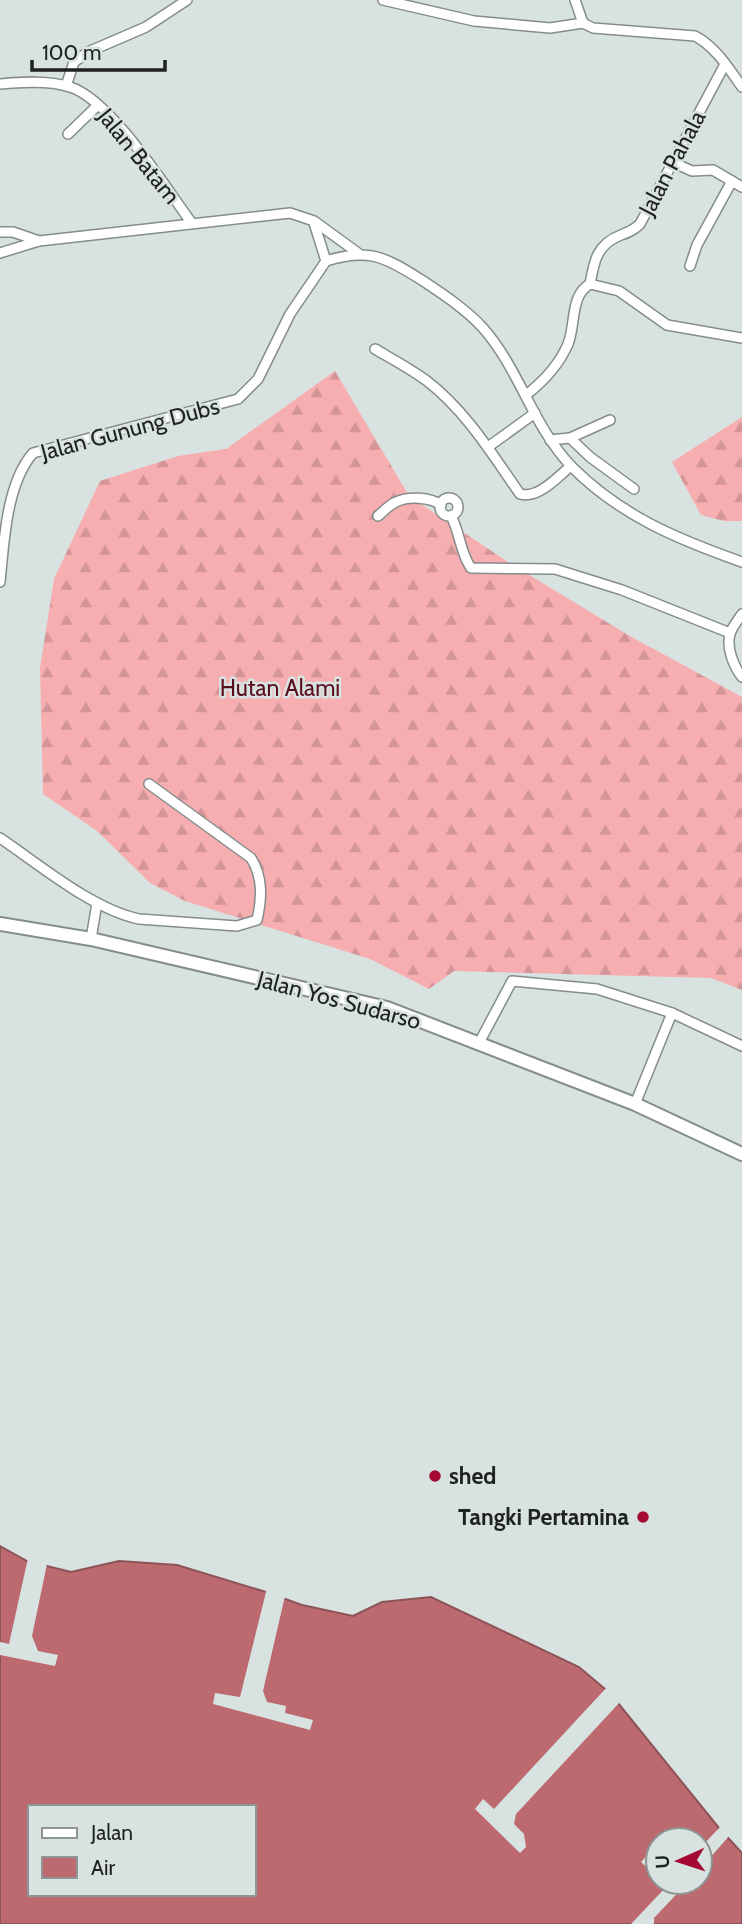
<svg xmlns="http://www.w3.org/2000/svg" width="742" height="1924" font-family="Cabin,sans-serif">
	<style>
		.forest { fill: url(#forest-firs) }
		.water { fill: #bc6a70; stroke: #8d5458; stroke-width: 2; fill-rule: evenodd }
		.pier { fill: #d8e2e0 }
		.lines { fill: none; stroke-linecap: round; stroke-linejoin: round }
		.street-casing { stroke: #848d8b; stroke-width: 12 }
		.secondary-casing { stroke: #848d8b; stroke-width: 16 }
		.street { stroke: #fff; stroke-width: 9 }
		.secondary { stroke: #fff; stroke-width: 12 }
		.poi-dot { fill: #a40833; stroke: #d8e2e0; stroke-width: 2.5 }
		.labels { text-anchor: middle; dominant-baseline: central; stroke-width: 5; stroke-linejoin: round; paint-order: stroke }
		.street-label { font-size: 23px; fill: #1e2221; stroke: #d8e2e0 }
		.park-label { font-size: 23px; fill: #5a0d1c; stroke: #d8e2e0 }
		.poi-label { font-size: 23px; font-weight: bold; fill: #1e2221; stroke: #d8e2e0; text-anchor: start }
	</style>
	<defs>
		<pattern id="forest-firs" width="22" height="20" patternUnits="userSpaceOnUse" patternTransform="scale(1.75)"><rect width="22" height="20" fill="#f7aeb1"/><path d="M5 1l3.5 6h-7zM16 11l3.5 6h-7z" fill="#d39598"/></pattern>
	</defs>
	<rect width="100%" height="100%" fill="#d8e2e0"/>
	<g class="forest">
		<path d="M335,371L409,496L508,562L628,635L742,697V990L711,978L454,971L429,989L370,959L185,901L150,883L97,831L43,794L40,668L54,579L100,481L178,456L226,449Z"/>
		<path d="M742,417V521H724L701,515L672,462Z"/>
	</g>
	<path class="water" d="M0,1546L27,1561L71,1572L119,1561L177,1565L266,1592L302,1605L353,1616L382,1602L431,1597L579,1667L605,1689L618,1703L719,1828L742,1853V1924H0ZM30,1807H254V1894H30ZM658,1840H700V1882H658Z"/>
	<g class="pier">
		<path d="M28,1558L47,1564L32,1636L38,1651L58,1655L55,1666L0,1655V1642L9,1644Z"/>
		<path d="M267,1588L285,1596L263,1691L267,1702L286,1706L285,1713L313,1720L310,1730L213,1704L215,1693L240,1697Z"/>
		<path d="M608,1686L621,1701L516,1814L514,1824L524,1834L526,1847L520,1853L475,1809L483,1799L494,1809Z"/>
		<path d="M721,1826L730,1835L700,1869V1848Z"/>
		<path d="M654,1848L658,1852V1877L641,1862Z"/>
		<path d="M663,1882H688L654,1918V1924H631L667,1886Z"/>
	</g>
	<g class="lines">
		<g class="street-casing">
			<g id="street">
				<path d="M383,0L474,21L550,28L583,23"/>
				<path d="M575,0L583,23L593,28L695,36C716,47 729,69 742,87"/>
				<path d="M0,84C21,82 49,80 70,87C110,99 166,188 191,222"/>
				<path d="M66,86L74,62L88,52L146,27L187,0"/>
				<path d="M68,134L98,105"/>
				<path d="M672,162L692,171L713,170L742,187"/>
				<path d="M314,223L326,261"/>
				<path d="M0,232H13L39,241"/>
				<path d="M0,253L39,241L290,213L314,221L358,253"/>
				<path d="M326,261C367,248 384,256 420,279C441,293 466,309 483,328C520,370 533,427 572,467C621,516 677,539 742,562"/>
				<path d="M690,266L697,245L732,181"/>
				<path d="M590,284C594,261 597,244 621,235C629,232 634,230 640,224L725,64"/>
				<path d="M375,349C392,359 411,369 427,381C466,411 492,454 520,494C539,499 557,477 571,466"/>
				<path d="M526,395C544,381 559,365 568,344C576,324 570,295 590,284L619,291L667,325L742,338"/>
				<path d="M570,438L610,420"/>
				<path d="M550,440L570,438L590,457L634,489"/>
				<path d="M488,447L535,413"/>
				<circle cx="449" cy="507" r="9"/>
				<path d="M378,516C384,511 389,505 396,502C408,496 430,497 441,505"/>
				<path d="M451,516C460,532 460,553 471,568L555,569L622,590L730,633"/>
				<path d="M0,582C4,543 6,484 33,453L238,399L258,379L290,314L326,261"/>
				<path d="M742,614C738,620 732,627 730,634C726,648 734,667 742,677"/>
				<path d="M0,838C40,865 92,909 139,919L237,926L257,920C262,898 263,877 251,858L149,784"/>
				<path d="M91,939L97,903"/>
				<path d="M479,1043L512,981L597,989L672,1013"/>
				<path d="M635,1104L672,1013L742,1046"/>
			</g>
		</g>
		<g class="secondary-casing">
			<path id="secondary" d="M0,924L91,939L387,1008L635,1104L742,1154"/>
		</g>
		<use href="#street" class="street"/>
		<use href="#secondary" class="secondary"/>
	</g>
	<g class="poi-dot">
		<circle cx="435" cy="1476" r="7"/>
		<circle cx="643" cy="1517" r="7"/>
	</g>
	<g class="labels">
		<g class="street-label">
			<text transform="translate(139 156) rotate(51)">Jalan Batam</text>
			<text transform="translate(672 163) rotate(-62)">Jalan Pahala</text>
			<text transform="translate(130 429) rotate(-15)">Jalan Gunung Dubs</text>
			<text transform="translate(339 1000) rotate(15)">Jalan Yos Sudarso</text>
		</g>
		<g class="park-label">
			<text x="280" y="688">Hutan Alami</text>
		</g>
		<g class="poi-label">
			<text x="449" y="1476">shed</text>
			<text x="629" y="1517" text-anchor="end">Tangki Pertamina</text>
		</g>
	</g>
	<rect x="28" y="1805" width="228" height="91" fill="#d8e2e0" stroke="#8e9594" stroke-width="2"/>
	<rect x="42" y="1828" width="35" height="10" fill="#ffffff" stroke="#8e9594" stroke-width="2"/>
	<text x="91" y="1840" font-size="21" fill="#1e2221">Jalan</text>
	<rect x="42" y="1857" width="35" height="21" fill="#bc6a70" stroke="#8e9594" stroke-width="2"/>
	<text x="91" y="1875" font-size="21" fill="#1e2221">Air</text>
	<g transform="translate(679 1861) rotate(267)"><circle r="33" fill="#d8e2e0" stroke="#8e9594" stroke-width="2"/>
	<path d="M0-5L12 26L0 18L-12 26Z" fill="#a40833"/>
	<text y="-10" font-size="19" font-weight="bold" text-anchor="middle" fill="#1e2221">U</text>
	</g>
	<path d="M32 60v10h133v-10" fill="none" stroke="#1e2221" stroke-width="3.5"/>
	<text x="42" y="60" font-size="21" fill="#1e2221" stroke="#d8e2e0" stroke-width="5" paint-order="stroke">100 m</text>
</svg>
